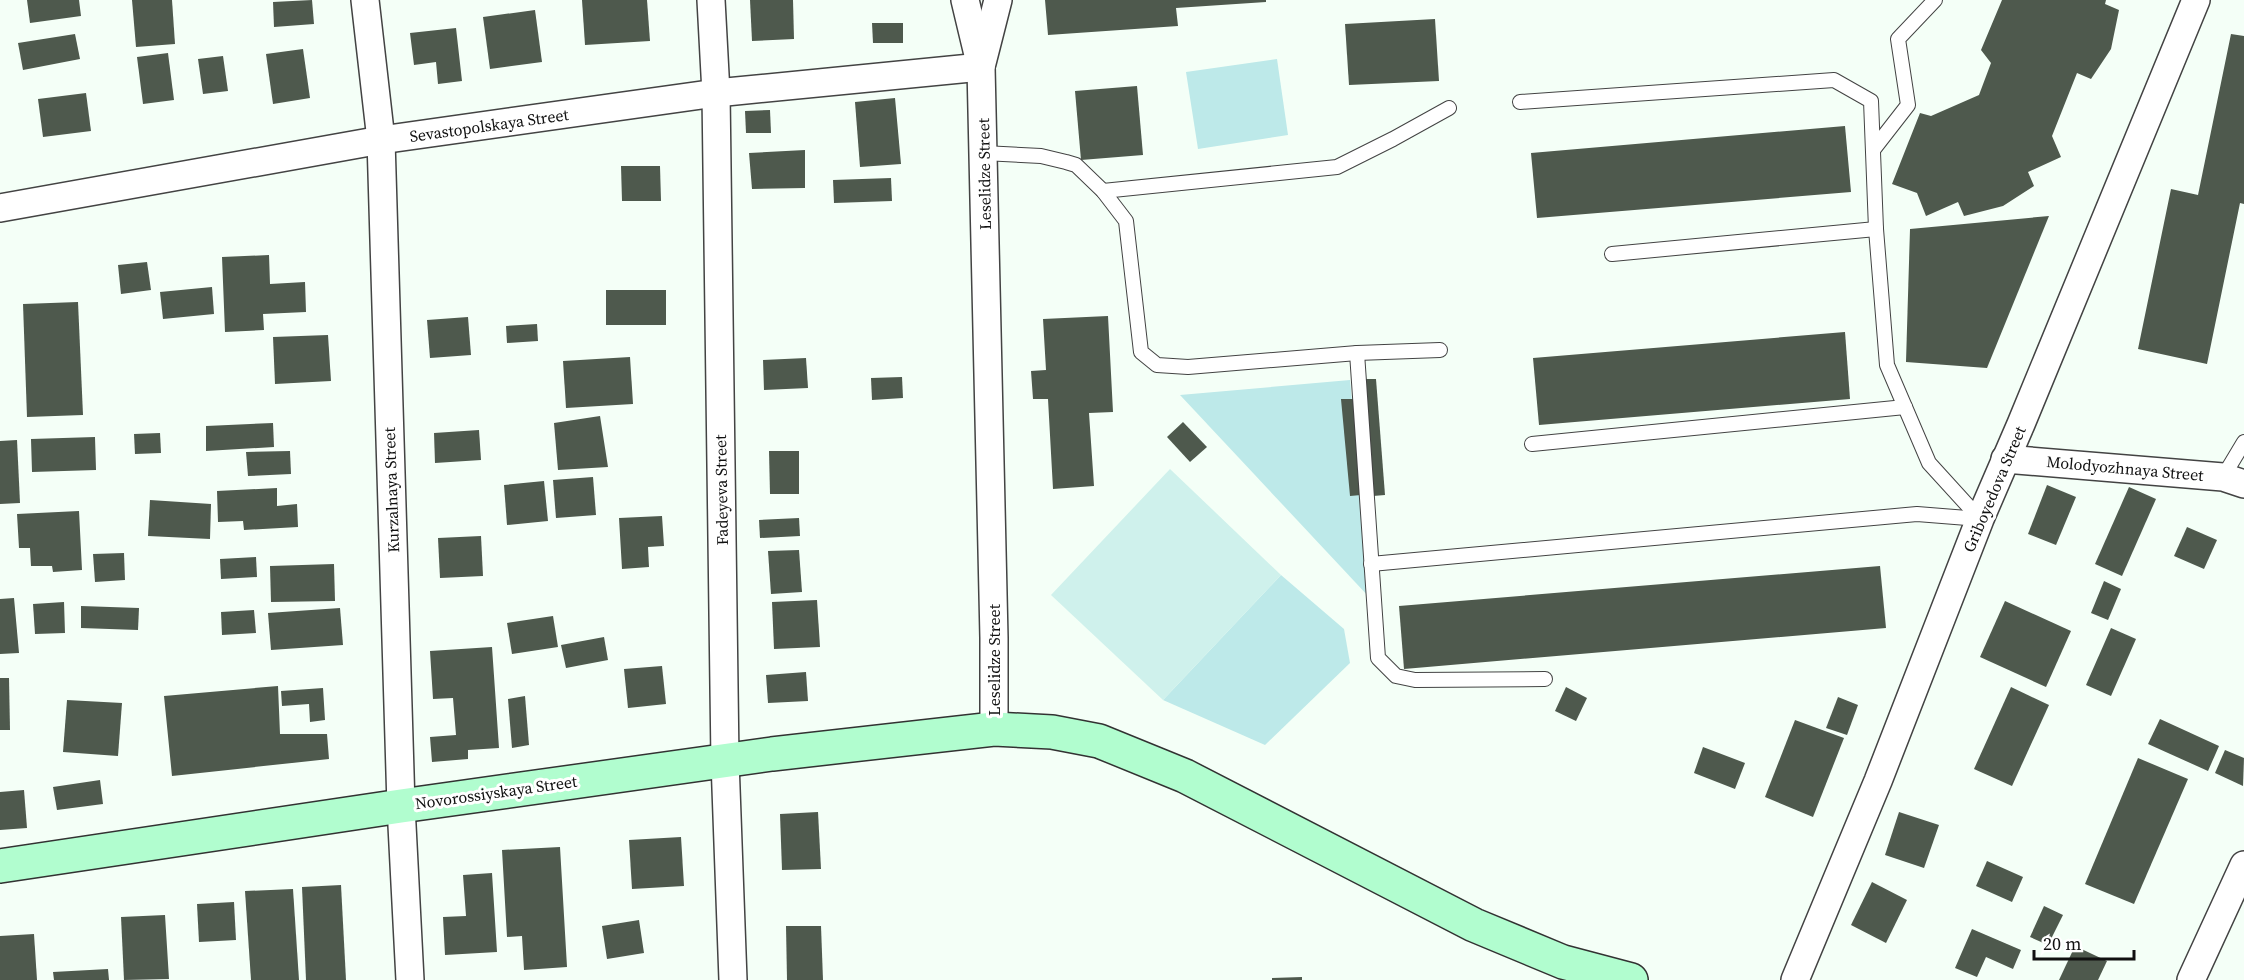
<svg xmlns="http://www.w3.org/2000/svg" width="2244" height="980" font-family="'Source Serif 4',serif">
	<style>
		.green { fill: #bde9e9 }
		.pitch { fill: #cff1ec }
		.building { fill: #4e594d }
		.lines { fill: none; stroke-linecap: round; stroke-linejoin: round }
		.lane-casing { stroke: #434343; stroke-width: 16 }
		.street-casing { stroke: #434343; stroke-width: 30 }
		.secondary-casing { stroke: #323232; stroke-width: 36 }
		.lane { stroke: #fff; stroke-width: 14 }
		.street { stroke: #fff; stroke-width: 27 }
		.secondary { stroke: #b1fdcf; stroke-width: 33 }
		.labels { text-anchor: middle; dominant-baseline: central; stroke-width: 6; stroke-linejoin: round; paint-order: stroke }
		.street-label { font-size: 16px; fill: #101010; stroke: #fff }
	</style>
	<rect width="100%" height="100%" fill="#f4fff7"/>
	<g class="green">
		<path d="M1277,59L1288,135L1198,149L1186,72Z"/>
		<path d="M1350,380L1370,598L1180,395Z"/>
		<path d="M1281,575L1344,629L1350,663L1265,745L1163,700Z"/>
	</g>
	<path class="pitch" d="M1170,469L1281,575L1163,700L1051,595Z"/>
	<g class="building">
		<path d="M27,0H79L81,16L30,23Z"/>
		<path d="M132,0H172L175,44L136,47Z"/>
		<path d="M312,0L314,24L274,27L273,2Z"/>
		<path d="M582,0H647L650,41L585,45Z"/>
		<path d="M750,0H793L794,39L752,41Z"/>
		<path d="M1045,0H1266V2L1176,8L1178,26L1048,35Z"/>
		<path d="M2002,0H2106L2105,4L2119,10L2111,49L2091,79L2077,73L2052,136L2061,157L2028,172L2034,186L2003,206L1964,216L1958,202L1926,216L1917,193L1892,184L1920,113L1931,116L1979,95L1991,63L1981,50Z"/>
		<path d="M535,10L542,62L490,69L483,17Z"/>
		<path d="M1435,19L1439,81L1349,85L1345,24Z"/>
		<path d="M872,23H903V43H873Z"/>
		<path d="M456,28L462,81L438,84L436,62L414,65L410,33Z"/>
		<path d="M75,34L80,59L23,70L18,43Z"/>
		<path d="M2231,34L2244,36V204L2240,203L2207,364L2138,349L2171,189L2198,195Z"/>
		<path d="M303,49L310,98L273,104L266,54Z"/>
		<path d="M168,53L174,100L143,104L137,57Z"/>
		<path d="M223,56L228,91L203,94L198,59Z"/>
		<path d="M1137,86L1143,155L1081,160L1075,91Z"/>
		<path d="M86,93L91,131L43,137L38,99Z"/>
		<path d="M895,98L901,164L860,167L855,102Z"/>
		<path d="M770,110L771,133H746L745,111Z"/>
		<path d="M1845,126L1851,192L1537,218L1531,153Z"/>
		<path d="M805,150V188L752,189L749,153Z"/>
		<path d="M621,166H660L661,201H622Z"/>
		<path d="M891,178L892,201L834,203L833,180Z"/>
		<path d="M2049,216L1987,368L1906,362L1910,229Z"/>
		<path d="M269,255L270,284L305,282L306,312L263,314L264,330L225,332L222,257Z"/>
		<path d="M147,262L151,290L121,294L118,265Z"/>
		<path d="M212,287L214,314L163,319L160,292Z"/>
		<rect x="606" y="290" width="60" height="35"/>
		<path d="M78,302L83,415L27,417L23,304Z"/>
		<path d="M1108,316L1113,412L1089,413L1094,486L1053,489L1048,399H1033L1031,371L1046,370L1043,319Z"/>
		<path d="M468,317L471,355L430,358L427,320Z"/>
		<path d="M537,324L538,341L507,343L506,326Z"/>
		<path d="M1845,332L1850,399L1539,425L1533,358Z"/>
		<path d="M328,335L331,381L275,384L273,337Z"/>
		<path d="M630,357L633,404L566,408L563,361Z"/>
		<path d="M806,358L808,388L764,390L763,360Z"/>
		<path d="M902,377L903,398L872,400L871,378Z"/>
		<path d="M1363,379H1376L1385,495L1373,496Z"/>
		<path d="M1341,399H1353L1361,495L1350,496Z"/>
		<path d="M600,416L608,467L558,470L554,423Z"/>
		<path d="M1183,422L1207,447L1190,462L1167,437Z"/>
		<path d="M273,423L274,447L206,451V426Z"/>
		<path d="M479,430L481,460L435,463L434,433Z"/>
		<path d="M160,433L161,453L135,454L134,434Z"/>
		<path d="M95,437L96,470L32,472L31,439Z"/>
		<path d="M17,440L20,503L0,504V441Z"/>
		<path d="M290,451L291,474L248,476L246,452Z"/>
		<path d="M769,451H799V494H770Z"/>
		<path d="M593,477L596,515L556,518L553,480Z"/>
		<path d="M544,481L548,521L507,525L504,485Z"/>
		<path d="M2047,485L2076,497L2056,545L2028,534Z"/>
		<path d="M2129,487L2156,499L2122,576L2095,564Z"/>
		<path d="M277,488V506L297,504L298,527L244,530L243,521L218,522L217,491Z"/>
		<path d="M150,500L211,504L210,539L148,536Z"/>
		<path d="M79,511L82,570L53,572L52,566H31L30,548H19L17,514Z"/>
		<path d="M662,516L664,546L648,547L649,567L622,569L619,518Z"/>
		<path d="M799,518L800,536L760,538L759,520Z"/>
		<path d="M2187,527L2217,540L2204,569L2174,556Z"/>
		<path d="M481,536L483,576L440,578L438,538Z"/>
		<path d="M799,550L802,592L771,594L768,551Z"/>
		<path d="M124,553L125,580L95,582L93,554Z"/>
		<path d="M256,557L257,577L221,579L220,559Z"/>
		<path d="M334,564L335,601L271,602L270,566Z"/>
		<path d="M1880,566L1886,628L1404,669L1399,606Z"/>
		<path d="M2104,581L2121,589L2108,620L2091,613Z"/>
		<path d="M14,598L19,653L0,654V599Z"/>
		<path d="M817,600L820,647L774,649L772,602Z"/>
		<path d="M2005,601L2071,631L2046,687L1980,657Z"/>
		<path d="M64,602L65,633L35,634L33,604Z"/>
		<path d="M81,606L139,608L138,630L81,628Z"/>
		<path d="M340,608L343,645L271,650L268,613Z"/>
		<path d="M254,610L256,633L222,635L221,612Z"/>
		<path d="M553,616L558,647L512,654L507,623Z"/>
		<path d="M2111,628L2136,639L2111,696L2086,685Z"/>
		<path d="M604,637L608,660L566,668L561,645Z"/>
		<path d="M492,647L499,748L468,750V759L432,762L430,737L456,735L453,698L433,699L430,651Z"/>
		<path d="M662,666L666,704L628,708L624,669Z"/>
		<path d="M806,672L808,701L768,703L766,675Z"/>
		<path d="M0,678H9L10,730H0Z"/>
		<path d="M278,686L280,734H327L329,759L172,776L164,696Z"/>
		<path d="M1566,687L1587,698L1576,721L1555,711Z"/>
		<path d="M2011,687L2049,705L2012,786L1974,769Z"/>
		<path d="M323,688L325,720L310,722L309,704L282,706L281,691Z"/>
		<path d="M525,696L529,745L512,748L508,699Z"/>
		<path d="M1838,697L1858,705L1847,735L1826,728Z"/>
		<path d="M67,700L122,703L118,756L63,752Z"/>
		<path d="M2160,719L2219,746L2208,771L2148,744Z"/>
		<path d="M1795,720L1844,738L1813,817L1765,797Z"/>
		<path d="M1703,747L1745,763L1735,789L1694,773Z"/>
		<path d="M2225,750L2244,758L2243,786L2215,773Z"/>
		<path d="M2138,758L2188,779L2134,904L2085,884Z"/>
		<path d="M100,780L103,804L57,810L53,787Z"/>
		<path d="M24,790L27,828L0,830V792Z"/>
		<path d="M818,812L821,869L782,870L780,814Z"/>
		<path d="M1899,812L1939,825L1924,868L1885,855Z"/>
		<path d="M681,837L684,886L632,889L629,840Z"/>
		<path d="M560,847L567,967L524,970L522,936L507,937L502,850Z"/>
		<path d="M1987,861L2023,877L2012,902L1976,886Z"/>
		<path d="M492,873L497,952L445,955L443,917L466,916L463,875Z"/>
		<path d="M1872,882L1907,900L1886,943L1851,925Z"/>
		<path d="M341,885L346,980H306L302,887Z"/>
		<path d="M293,889L299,980H251L245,891Z"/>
		<path d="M234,902L236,940L199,942L197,904Z"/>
		<path d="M2044,906L2063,915L2048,945L2030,937Z"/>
		<path d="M165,915L169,979L124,980L121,917Z"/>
		<path d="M639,920L644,953L607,959L602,926Z"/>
		<path d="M786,926H821L823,980H787Z"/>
		<path d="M1972,929L2021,950L2013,969L1986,957L1977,977L1955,968Z"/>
		<path d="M34,934L37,980H0V936Z"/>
		<path d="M2075,946L2107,961L2098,980H2059Z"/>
		<path d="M108,969L109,980H54L53,972Z"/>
		<path d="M1302,977V980H1272V978Z"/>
	</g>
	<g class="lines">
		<g class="lane-casing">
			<g id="lane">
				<path d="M1520,102L1834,80L1871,101L1876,229L1887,365L1929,463L1980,519"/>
				<path d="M1873,150L1908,105L1898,39L1935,0"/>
				<path d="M983,153L1041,156L1066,162L1076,165L1103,191L1126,221L1141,352L1157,365L1188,367L1357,353L1440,350"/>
				<path d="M1103,191L1337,167L1393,139L1449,108"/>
				<path d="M1612,254L1876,229"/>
				<path d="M1357,353L1378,658L1396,676L1415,680L1545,679"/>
				<path d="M1532,444L1905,407"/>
				<path d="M2223,477L2244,442"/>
				<path d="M1371,564L1917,514L1980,519"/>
			</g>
		</g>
		<g class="street-casing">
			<g id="street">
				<path d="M365,0L381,140L401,806L410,980"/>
				<path d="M711,0L716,93L725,761L733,980"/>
				<path d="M965,0L981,67L994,638V729"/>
				<path d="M982,63L998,0"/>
				<path d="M0,208L381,140L716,93L981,67"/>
				<path d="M2005,459L2223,477L2244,484"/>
				<path d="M1795,980L1878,781L1980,519L2021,424L2196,0"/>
				<path d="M2191,980L2244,865"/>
			</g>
		</g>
		<g class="secondary-casing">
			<path id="secondary" d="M0,866L401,806L772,754L994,729L1052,732L1099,741L1185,776L1474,925L1563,962L1631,980"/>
		</g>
		<use href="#lane" class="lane"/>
		<use href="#street" class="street"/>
		<use href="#secondary" class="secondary"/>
	</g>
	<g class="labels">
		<g class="street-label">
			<text transform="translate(489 125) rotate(-8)">Sevastopolskaya Street</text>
			<text transform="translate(984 174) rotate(-91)">Leselidze Street</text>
			<text transform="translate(2125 468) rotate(5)">Molodyozhnaya Street</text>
			<text transform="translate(1994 489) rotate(-67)">Griboyedova Street</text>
			<text transform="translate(391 490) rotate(-92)">Kurzalnaya Street</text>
			<text transform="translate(721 490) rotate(-91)">Fadeyeva Street</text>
			<text transform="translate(994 660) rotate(-90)">Leselidze Street</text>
			<text transform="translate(496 792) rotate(-8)">Novorossiyskaya Street</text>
		</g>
	</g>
	<path d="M2034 950v9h100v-9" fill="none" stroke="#101010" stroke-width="3"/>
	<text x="2043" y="950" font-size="18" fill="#101010" stroke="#ffffff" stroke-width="4.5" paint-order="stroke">20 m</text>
</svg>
